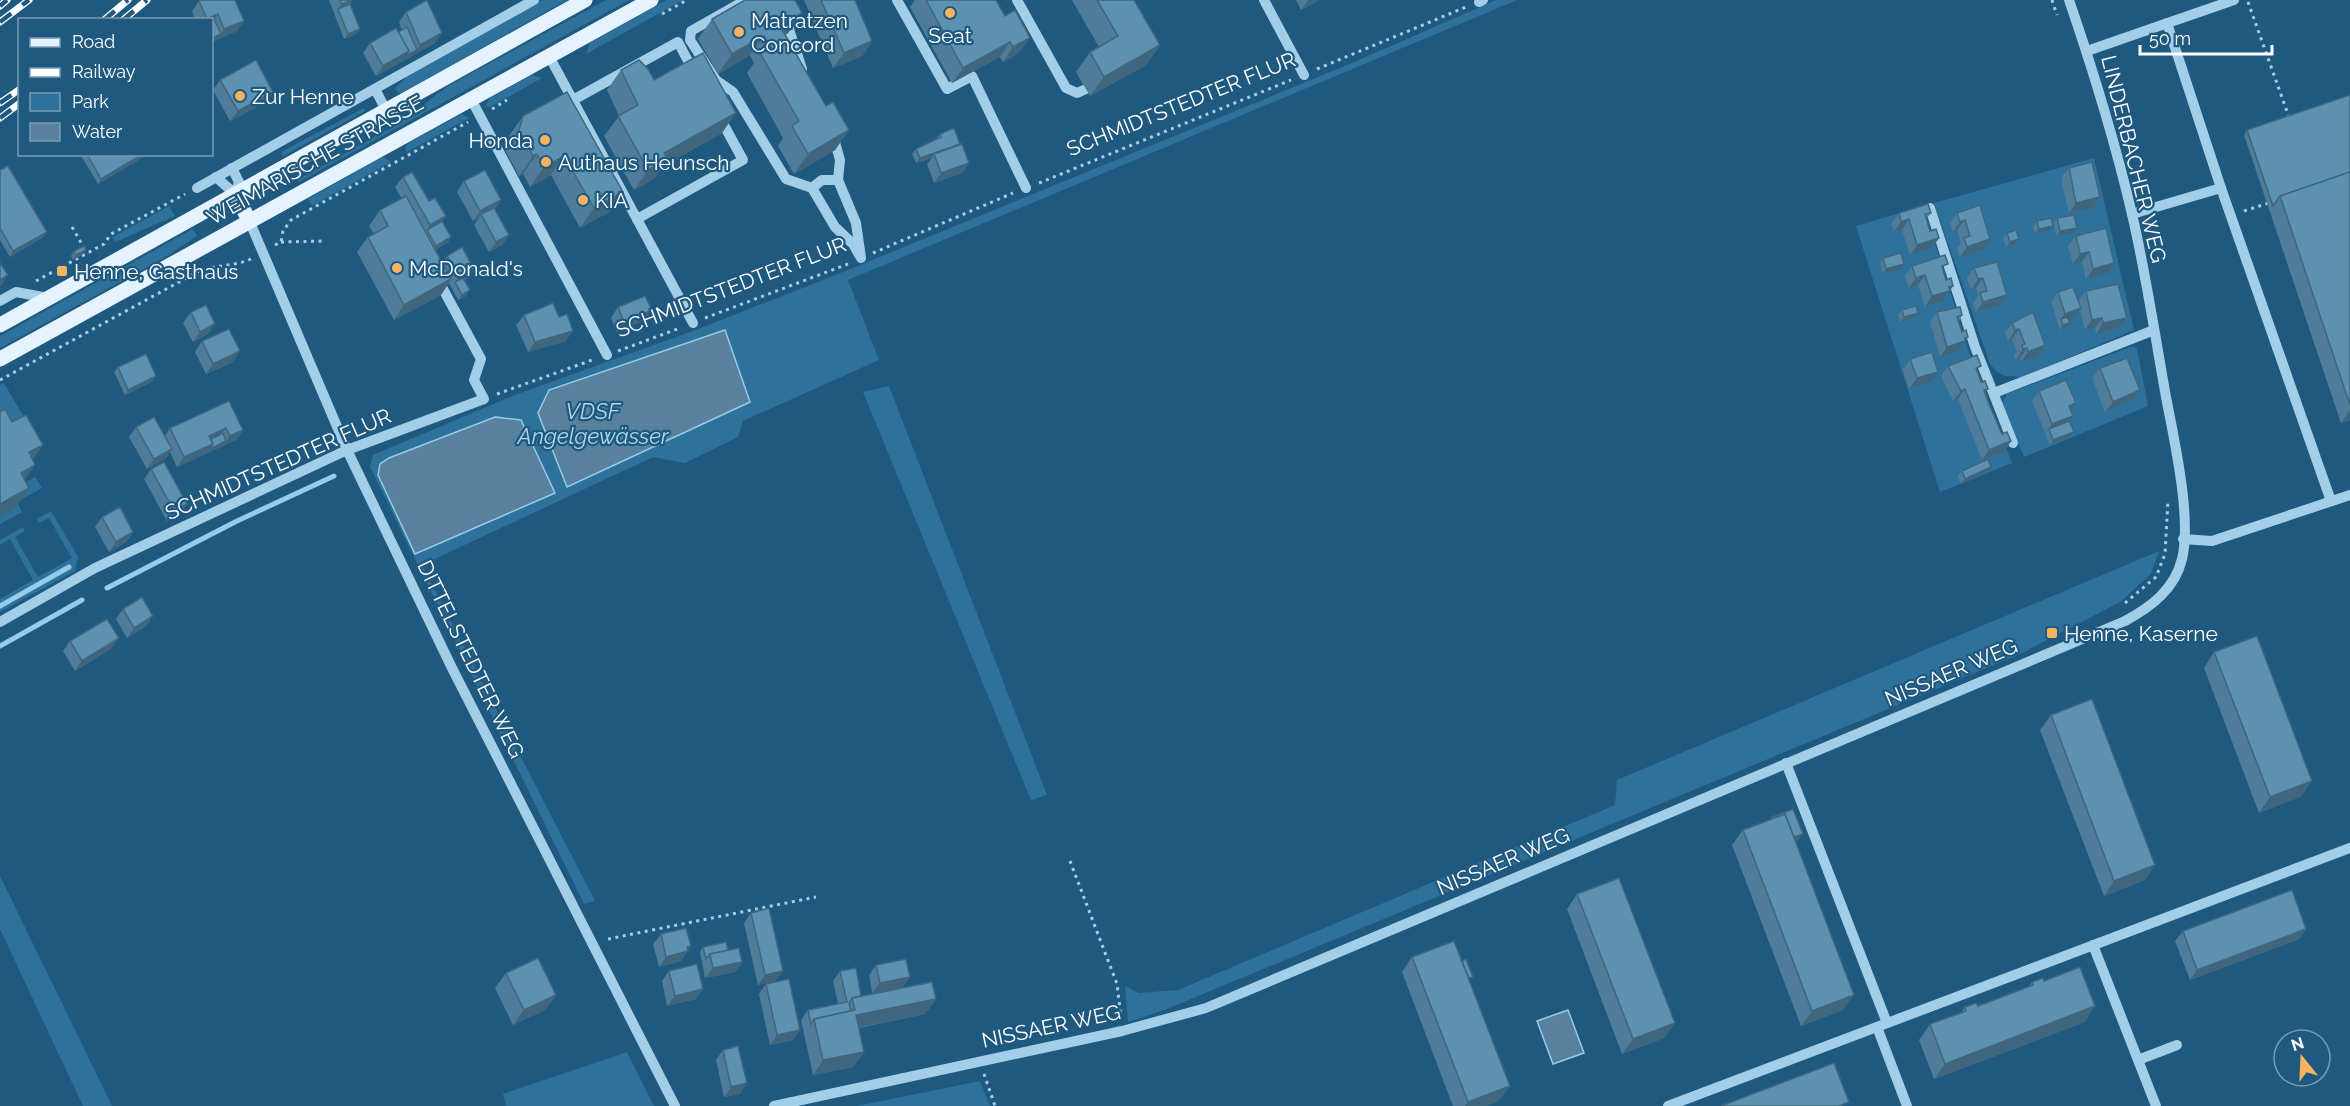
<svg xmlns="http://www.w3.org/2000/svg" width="2350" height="1106" font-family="Raleway,sans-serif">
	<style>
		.green { fill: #2e729b; fill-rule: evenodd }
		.water { fill: #57819c; stroke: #96cbe9; stroke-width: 1.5 }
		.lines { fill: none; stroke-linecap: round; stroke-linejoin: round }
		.stream { stroke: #96cbe9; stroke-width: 5 }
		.path { stroke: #a3cee8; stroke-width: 3; stroke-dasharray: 3 4.5; stroke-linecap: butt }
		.minor { stroke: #a3cee8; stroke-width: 10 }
		.major { stroke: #e5f3fe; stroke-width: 15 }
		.rail-casing { stroke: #fff; stroke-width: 7 }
		.rail { stroke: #1f597f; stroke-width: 4.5; stroke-dasharray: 14; stroke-linecap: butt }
		.wall { fill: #4f7d99 }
		.shaded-wall { fill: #40667d }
		.building { fill: #5c91b2; stroke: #40667d; stroke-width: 1.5 }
		.poi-dot { fill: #f6b362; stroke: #1f597f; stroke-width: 2 }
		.labels { text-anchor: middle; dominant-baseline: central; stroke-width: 4.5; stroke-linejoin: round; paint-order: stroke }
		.poi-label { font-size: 21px; fill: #fff; stroke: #1f597f; text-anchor: start }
		.street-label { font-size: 21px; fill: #fff; stroke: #1f597f }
		.water-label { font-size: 22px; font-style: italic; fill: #aed7f0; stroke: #1f597f }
	</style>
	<rect width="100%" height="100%" fill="#1f597f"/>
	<g class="green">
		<path d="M542,0H567L401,93L397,92L395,88L409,75Z"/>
		<path d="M606,0H629L299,182L297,180L398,124L448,86Z"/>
		<path d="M667,0H683L586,54L590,43Z"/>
		<path d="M1496,0H1517L848,280L879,360L743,421L738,437L685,463L653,457L422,565L595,901L584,904L370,467L373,455L515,395L693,331L838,274L1345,66ZM725,330L749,402L549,390ZM495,417H509L380,464L389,458Z"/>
		<path d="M532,75L542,78L488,108L486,105L490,98Z"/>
		<path d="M364,108L365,111L283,156L281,152Z"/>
		<path d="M462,114L469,118L407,152L405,148L409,143Z"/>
		<path d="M383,157L391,162L312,206L308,199Z"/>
		<path d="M2094,158L2134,330L2022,377L2005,376L1997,372L1990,364L1934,203Z"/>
		<path d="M169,206L175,216L115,242L113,237Z"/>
		<path d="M1923,206L1970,355L2012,463L1940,492L1856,226Z"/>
		<path d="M193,229L197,236L167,256L0,348V336Z"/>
		<path d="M2133,346L2137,349L2148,406L2024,457L2002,403L2007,394Z"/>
		<path d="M4,383L29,426L0,438V385Z"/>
		<path d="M889,386L1047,795L1031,800L863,392Z"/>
		<path d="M35,477L42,488L17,502L22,512L0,524V516L15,508L7,493Z"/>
		<path d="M51,511L78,557L75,571L0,612V599L33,580L10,539L0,545V540L23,527L25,531L15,537L38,577L72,558L49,518L39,523L37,519Z"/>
		<path d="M2159,551L2151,574L2120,602L2018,655L1167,1009L1128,1022L1125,986L1139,993L1178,990L1615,805L1617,780Z"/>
		<path d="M0,876L112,1106H83L0,929Z"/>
		<path d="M627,1052L654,1106H506L503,1094Z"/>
		<path d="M980,1081L990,1106H857Z"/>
	</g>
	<g class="water">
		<path d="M725,330L750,402L567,487L538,413L549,390Z"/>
		<path d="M495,417L521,420L555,493L415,554L378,475L380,464L389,458Z"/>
		<path d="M1568,1010L1584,1053L1553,1064L1537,1021Z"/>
	</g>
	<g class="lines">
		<g class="stream">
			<path d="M107,588L237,521L334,476"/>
			<path d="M0,606L69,567"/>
			<path d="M0,646L82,600"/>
		</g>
		<g class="path">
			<path d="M2052,0L2057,15"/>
			<path d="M2248,2L2290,120"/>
			<path d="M662,14L687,0"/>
			<path d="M1317,69L1466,7"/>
			<path d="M492,109L507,100"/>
			<path d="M1039,183L1291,80"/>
			<path d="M2244,211L2269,203"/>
			<path d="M72,227L87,253"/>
			<path d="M281,242L325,241"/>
			<path d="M275,245L281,242L283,231L291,220L468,122"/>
			<path d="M873,253L1013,193"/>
			<path d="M36,281L104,244L111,234L185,194"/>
			<path d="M705,318L848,264"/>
			<path d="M618,351L680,328"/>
			<path d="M0,380L201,270C218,265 235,266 251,259"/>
			<path d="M497,394L595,359"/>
			<path d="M2125,603L2156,577L2165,554L2168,500"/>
			<path d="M1070,861L1117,984L1121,1017"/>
			<path d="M608,939L816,897"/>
			<path d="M984,1074L995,1106"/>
		</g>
		<g class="minor">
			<path d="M746,0L691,31L690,40L716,80L733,92L786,179L812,188L835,227L853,244L861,258L856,223L838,180L840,160L833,135"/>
			<path d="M774,0L787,23L802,69"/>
			<path d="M897,0L947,89L972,76L1026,188"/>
			<path d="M1017,0L1066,88L1077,93L1086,89"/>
			<path d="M1264,0L1304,75"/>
			<path d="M1479,2L1483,0"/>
			<path d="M2167,23L2221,188L2331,501"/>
			<path d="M2087,51L2234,0"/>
			<path d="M549,56L693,323"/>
			<path d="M375,89L386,110"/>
			<path d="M471,99L607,355"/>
			<path d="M573,100L678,42L695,74"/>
			<path d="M216,177L235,194L239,182L232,168"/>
			<path d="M197,188L534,0"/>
			<path d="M812,188L822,180H838"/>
			<path d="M1930,208L1975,347L2013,443"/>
			<path d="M2132,214L2221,188"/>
			<path d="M637,219L743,160L719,116"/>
			<path d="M249,220L347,450L452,668L675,1106"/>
			<path d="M0,301L16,292L48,298"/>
			<path d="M1994,393L2154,330"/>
			<path d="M2183,539L2212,541L2350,495"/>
			<path d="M0,622L95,568L347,450L484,399L474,380L481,359L437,278"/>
			<path d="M1786,763L1887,1023"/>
			<path d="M2093,945L2156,1106"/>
			<path d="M1877,1027L1907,1106"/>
			<path d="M2138,1060L2177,1045"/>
			<path d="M774,1106L1122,1031L1206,1008L2125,621C2151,607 2175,589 2182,559C2192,518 2174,439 2166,397C2155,336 2146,274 2132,214C2115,142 2093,70 2069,0"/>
			<path d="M1668,1106L2350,848"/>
		</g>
		<g class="major">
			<path d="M235,194L249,220"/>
			<path d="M0,325L585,0"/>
			<path d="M0,359L651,0"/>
		</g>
		<g class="rail-casing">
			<g id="rail">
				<path d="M0,6L7,0"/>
				<path d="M104,20L128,0"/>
				<path d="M123,20L147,0"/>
				<path d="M0,22L29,0"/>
				<path d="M0,103L20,89"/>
				<path d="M0,118L20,103"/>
			</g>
		</g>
		<use href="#rail" class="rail"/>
	</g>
	<g class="wall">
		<path d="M329,0H353L350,4L356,34L344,39Z"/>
		<path d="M804,0H855L872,41L862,56L833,68Z"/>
		<path d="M915,0H996L1019,53L1003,62L1000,57L952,83L910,7Z"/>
		<path d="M1072,0H1134L1160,45L1146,65L1090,96L1076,72L1090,52L1099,47Z"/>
		<path d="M1296,0H1319L1301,10Z"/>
		<path d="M199,1L244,21L237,31L212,42V20H195L192,11Z"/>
		<path d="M406,12L435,43L376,76L363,53L370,43L402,30L399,22Z"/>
		<path d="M802,13L788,33L786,35L826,106L849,130L835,150L794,174L778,146L783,138L747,73L754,63L750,55L718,74L698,39L712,19Z"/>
		<path d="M621,70L654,80L722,133L663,166L654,179L634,190L604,136L619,116L607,90Z"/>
		<path d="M220,80L266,102L230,121L213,90Z"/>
		<path d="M2350,95V420L2341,423L2244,135L2247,130Z"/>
		<path d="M523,116L623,192L609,212L580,228L551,175L530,187L523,174L519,176L505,150L509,136Z"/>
		<path d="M940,134L960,144L969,163L962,173L934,183L927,164L932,158L916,163L912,154L916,149L936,139Z"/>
		<path d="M80,154H149L98,184Z"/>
		<path d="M2069,168L2093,208L2069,213L2061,178Z"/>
		<path d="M0,170L47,232L43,237L10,257L0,240Z"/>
		<path d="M403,177L429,201L451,237L448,242L435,250L442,263L447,256L474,269L467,279L464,280L470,290L466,296L458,300L449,283L441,295L394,320L357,252L368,237L374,234L369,226L380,210L402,199L395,187Z"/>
		<path d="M464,181L501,200L495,209L509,235L502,245L489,252L474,225L479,218L473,221L457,192Z"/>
		<path d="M1980,205L1983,250L1960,257L1957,248L1961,243L1957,230L1953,232L1950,223L1957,213Z"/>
		<path d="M1899,213H1931L1926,219L1930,231L1939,238L1932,248L1910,255L1902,230L1894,232L1891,224Z"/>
		<path d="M2057,218L2077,228L2073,233L2056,236L2054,223Z"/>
		<path d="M2037,221L2050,231L2035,234L2033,227Z"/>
		<path d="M2007,233L2016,244L2006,248L2003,238Z"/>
		<path d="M2076,236L2107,274L2086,279L2082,262L2073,264L2068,246Z"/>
		<path d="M74,251L82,255L73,260L71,256Z"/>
		<path d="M1883,258L1900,270L1883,274L1880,264Z"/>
		<path d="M1912,266L1943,270L1946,280L1953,286L1943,301L1925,307L1918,285L1909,288L1905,276Z"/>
		<path d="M1974,268L2007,295L2000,305L1976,312L1973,303L1978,296L1976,288L1971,290L1967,278Z"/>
		<path d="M2086,291L2127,318L2120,328L2096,334L2095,328L2085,330L2080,309L2073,319L2069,320L2070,323L2066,328L2060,330L2051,302L2058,292L2078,302Z"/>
		<path d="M618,307L644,320L617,332L611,318Z"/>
		<path d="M1902,310L1918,313L1915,318L1900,322L1898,315Z"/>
		<path d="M191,312L208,334L193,342L183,323Z"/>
		<path d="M1937,312L1962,315L1959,321L1962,332L1968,337L1958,351L1940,357L1930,322Z"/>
		<path d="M2033,312L2038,356L2021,362L2020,358L2016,360L2014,355L2017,352L2012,339L2008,341L2005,333L2012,323Z"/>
		<path d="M524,315L559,317L566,341L528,352L516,325Z"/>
		<path d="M202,341L233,362L206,374L195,352Z"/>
		<path d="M1910,359L1931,382L1909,389L1903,370Z"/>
		<path d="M1948,366L1977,371L1981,382L1988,389L1985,393L2002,434L2011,441L2004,452L1982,460L1958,399L1953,401L1941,376Z"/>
		<path d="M118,367L153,381L125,395L114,372Z"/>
		<path d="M2100,368L2140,390L2132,400L2105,412L2092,378Z"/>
		<path d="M2039,391L2071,411L2069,421L2074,432L2070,437L2050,445L2032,401Z"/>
		<path d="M229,401L243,430L236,440L177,467L170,452L165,459L147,469L129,437L136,427L165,436L170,428Z"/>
		<path d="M1991,467L1988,472L1961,484L1958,476L1962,471Z"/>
		<path d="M151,469L187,504L180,514L167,521L144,479Z"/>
		<path d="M102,517L133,532L126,542L109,552L95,527Z"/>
		<path d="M123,609L153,616L146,626L127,638L116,619Z"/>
		<path d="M70,641L112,648L75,671L63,651Z"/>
		<path d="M2214,652L2302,796L2259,813L2204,668Z"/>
		<path d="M2051,715L2145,880L2104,896L2040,730Z"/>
		<path d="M1772,817L1796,843L1843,1010L1801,1026L1732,845L1743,830L1770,820Z"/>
		<path d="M1577,894L1664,1038L1622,1054L1567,909Z"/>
		<path d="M751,913L783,971L775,981L758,985L744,923Z"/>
		<path d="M2306,929L2299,939L2190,980L2175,941L2183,931Z"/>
		<path d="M661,934L688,950L681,961L659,967L653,944Z"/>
		<path d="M703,947L728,950L742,962L735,972L705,978L700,952Z"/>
		<path d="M1412,957L1462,961L1470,981L1499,1101L1486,1106H1453L1402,972Z"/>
		<path d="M876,965L903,987L872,993L869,975Z"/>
		<path d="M669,971L696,999L667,1006L662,981Z"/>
		<path d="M840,971L861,996L936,999L925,1014L859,1028L864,1052L853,1067L813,1075L801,1020L808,1010L838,1004L833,981Z"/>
		<path d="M506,973L556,995L545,1010L513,1025L495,988Z"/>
		<path d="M2044,981L2085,1022L1934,1079L1919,1040L1930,1024L1961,1013L1965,1007L1978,1006L2028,987L2032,982Z"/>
		<path d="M766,984L793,1040L770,1045L759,994Z"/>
		<path d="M723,1050L740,1094L724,1097L716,1060Z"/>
	</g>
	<g class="shaded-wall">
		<path d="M353,0L346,10L338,9L342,4Z"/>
		<path d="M1308,0H1319L1301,10Z"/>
		<path d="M802,13L788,33L769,44L780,26Z"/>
		<path d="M218,14L212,23V20H206Z"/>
		<path d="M244,21L237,31L212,42V38L221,34L224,29Z"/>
		<path d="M360,29L356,34L344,39L348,34Z"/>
		<path d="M442,33L435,43L376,76L383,66L409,51L417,50L420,45Z"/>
		<path d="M764,36L750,55L718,74L732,54Z"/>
		<path d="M1030,38L1019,53L1003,62L1013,47Z"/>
		<path d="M872,41L862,56L833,68L844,53Z"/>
		<path d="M1010,42L1000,57L952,83L963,68Z"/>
		<path d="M1160,45L1146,65L1090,96L1104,77Z"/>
		<path d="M273,92L266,102L230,121L238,111Z"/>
		<path d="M736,113L722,133L663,166L654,179L634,190L648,170L664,153Z"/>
		<path d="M849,130L835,150L794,174L808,154Z"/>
		<path d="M960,144L934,154L932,158L916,163L920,158Z"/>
		<path d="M143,154H149L98,184L101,179Z"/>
		<path d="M537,154L523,174L519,176L533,156Z"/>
		<path d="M564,156L551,175L530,187L544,167Z"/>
		<path d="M969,163L962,173L934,183L941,173Z"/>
		<path d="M623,192L609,212L580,228L594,208Z"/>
		<path d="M2100,197L2093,208L2069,213L2076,203Z"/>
		<path d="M501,200L494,210L481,214L479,218L473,221L480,211Z"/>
		<path d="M446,216L439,226L427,230L430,225Z"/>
		<path d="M1909,219L1902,230L1894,232L1901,222Z"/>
		<path d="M1965,220L1957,230L1953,232L1960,222Z"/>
		<path d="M2053,226L2050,231L2035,234L2039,229Z"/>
		<path d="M2077,228L2073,233L2056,236L2060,231Z"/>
		<path d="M47,232L43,237L10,257L13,251Z"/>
		<path d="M509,235L502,245L489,252L496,242Z"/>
		<path d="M451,237L448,242L433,251L436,246Z"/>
		<path d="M1939,238L1932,248L1910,255L1917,245Z"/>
		<path d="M1990,239L1983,250L1960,257L1967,247Z"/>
		<path d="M2019,239L2016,244L2006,248L2010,242Z"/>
		<path d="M86,250L82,255L73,260L76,255Z"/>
		<path d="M2089,252L2082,262L2073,264L2080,254Z"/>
		<path d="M2114,263L2107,274L2086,279L2093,269Z"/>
		<path d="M1904,264L1900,270L1883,274L1886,269Z"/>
		<path d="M474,269L467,279L457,285L455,282L459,277Z"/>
		<path d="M8,275L1,286H0V280Z"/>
		<path d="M1925,275L1918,285L1909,288L1916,278Z"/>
		<path d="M1983,278L1976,288L1971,290L1978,279Z"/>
		<path d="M451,279L441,295L394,320L404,305Z"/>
		<path d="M1953,286L1943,301L1925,307L1932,296Z"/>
		<path d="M470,290L466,296L458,300L462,295Z"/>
		<path d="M2007,295L2000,305L1976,312L1983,302Z"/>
		<path d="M2081,308L2073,319L2062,322L2061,319L2065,314Z"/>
		<path d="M652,310L644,320L617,332L624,322Z"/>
		<path d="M1918,313L1915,318L1900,322L1904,317Z"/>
		<path d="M2102,318L2095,328L2085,330L2092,320Z"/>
		<path d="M2127,318L2120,328L2096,334L2103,323Z"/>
		<path d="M2070,323L2066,328L2060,330L2063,325Z"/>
		<path d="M215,324L208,334L193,342L200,332Z"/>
		<path d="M2019,329L2012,339L2008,341L2015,330Z"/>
		<path d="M573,331L566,341L528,352L535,342Z"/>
		<path d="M1968,337L1958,351L1940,357L1947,347Z"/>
		<path d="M2045,345L2038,356L2021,362L2028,352Z"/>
		<path d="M2027,348L2020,358L2016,360L2023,349Z"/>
		<path d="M240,351L233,362L206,374L213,364Z"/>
		<path d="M1938,372L1931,382L1909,389L1917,378Z"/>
		<path d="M156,376L153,381L125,395L128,390Z"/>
		<path d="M1965,389L1958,399L1953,401L1961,391Z"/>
		<path d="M2140,390L2132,400L2105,412L2113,402Z"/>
		<path d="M2076,403L2069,413V406Z"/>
		<path d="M2350,410V420L2341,423Z"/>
		<path d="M2073,416L2066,426L2049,429L2045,434L2052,424Z"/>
		<path d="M226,428L219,438L207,444L209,436Z"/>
		<path d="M243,430L236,440L177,467L184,457L213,444L226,441L230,436Z"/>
		<path d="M2074,432L2070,437L2050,445L2053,440Z"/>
		<path d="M2011,441L2004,452L1982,460L1989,450Z"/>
		<path d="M43,445L29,465V452Z"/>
		<path d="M172,449L165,459L147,469L154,459Z"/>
		<path d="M35,465L22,485L21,473Z"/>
		<path d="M1991,467L1988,472L1961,484L1965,479Z"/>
		<path d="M29,488L15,508L0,516V504Z"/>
		<path d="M187,504L180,514L167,521L174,511Z"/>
		<path d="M133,532L126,542L109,552L116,542Z"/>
		<path d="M153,616L146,626L127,638L134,628Z"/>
		<path d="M119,638L112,648L75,671L82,661Z"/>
		<path d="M2312,781L2302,796L2259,813L2270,797Z"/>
		<path d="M1803,834L1795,844L1789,839Z"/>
		<path d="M2155,865L2145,880L2104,896L2114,881Z"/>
		<path d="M2306,929L2299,939L2190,980L2197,970Z"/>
		<path d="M691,946L681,961L659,967L666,957Z"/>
		<path d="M742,962L735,972L705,978L713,968Z"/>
		<path d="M783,971L775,981L758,985L765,975Z"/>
		<path d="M910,977L903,987L872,993L880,983Z"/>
		<path d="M703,989L696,999L667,1006L675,996Z"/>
		<path d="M556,995L545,1010L513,1025L524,1010Z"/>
		<path d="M1854,995L1843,1010L1801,1026L1812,1011Z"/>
		<path d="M936,999L925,1014L845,1030L856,1015Z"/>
		<path d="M2095,1006L2085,1022L1934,1079L1945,1064Z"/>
		<path d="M1675,1023L1664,1038L1622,1054L1633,1039Z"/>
		<path d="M800,1030L793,1040L770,1045L777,1035Z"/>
		<path d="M864,1052L853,1067L813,1075L823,1060Z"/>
		<path d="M747,1083L740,1094L724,1097L731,1087Z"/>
		<path d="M1510,1086L1499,1101L1486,1106H1465L1468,1102Z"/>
	</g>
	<g class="building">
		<path d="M201,0H235L244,21L224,29L218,14L207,19L199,1Z"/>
		<path d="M340,0H352L342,4Z"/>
		<path d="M427,0L442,33L420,45L406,12Z"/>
		<path d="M745,0H795L802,13L780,26L826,106L833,102L849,130L808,154L792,126L799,121L760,53L771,48L764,36L732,54L712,19Z"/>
		<path d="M821,0H855L872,41L844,53Z"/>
		<path d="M926,0H996L1005,16L1015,10L1030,38L1013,47L1010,42L963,68Z"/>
		<path d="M1097,0H1134L1160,45L1104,77L1090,52L1118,36Z"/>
		<path d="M350,4L360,29L348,34L338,9Z"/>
		<path d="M214,19L221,34L212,38V20Z"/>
		<path d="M407,27L417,50L405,56L409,51L398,32Z"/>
		<path d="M396,28L409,51L383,66L370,43Z"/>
		<path d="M703,53L736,113L664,153L668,159L648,170L618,116L638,105L621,70L639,60L648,69L654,80Z"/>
		<path d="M256,60L273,92L238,111L220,80Z"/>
		<path d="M567,92L623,192L594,208L564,156L544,167L537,154L533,156L519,130L523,116Z"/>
		<path d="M2350,95V172L2280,196L2273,206L2247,130Z"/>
		<path d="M954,128L960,144L920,158L916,149L941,137L940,134Z"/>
		<path d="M962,144L969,163L941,173L934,154Z"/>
		<path d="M87,154H143L101,179Z"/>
		<path d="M2092,162L2100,197L2076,203L2069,168Z"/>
		<path d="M8,166L47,232L13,251L0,228V170Z"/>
		<path d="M485,170L501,200L480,211L464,181Z"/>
		<path d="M412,172L429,201L435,198L446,216L430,225L403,177Z"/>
		<path d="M2350,172V405L2280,196Z"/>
		<path d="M406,196L451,279L404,305L368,237L388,226L380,210Z"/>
		<path d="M1928,204L1931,213L1925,214L1930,231L1936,229L1939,238L1917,245L1909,219L1901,222L1899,213Z"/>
		<path d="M1980,205L1990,239L1967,247L1964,238L1970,236L1965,220L1960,222L1957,213Z"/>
		<path d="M494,208L509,235L496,242L481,214Z"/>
		<path d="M2074,215L2077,228L2060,231L2057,218Z"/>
		<path d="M2051,218L2053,226L2039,229L2037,221Z"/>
		<path d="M442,221L451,237L436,246L427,230Z"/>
		<path d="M2106,228L2114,263L2093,269L2089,252L2080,254L2076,236Z"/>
		<path d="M2016,230L2019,239L2010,242L2007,233Z"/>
		<path d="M84,246L86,250L76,255L74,251Z"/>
		<path d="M462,247L474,269L459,277L447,256Z"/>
		<path d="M1901,253L1904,264L1886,269L1883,258Z"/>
		<path d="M1945,255L1948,264L1942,266L1946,280L1951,278L1953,286L1949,287L1950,291L1932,296L1925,275L1916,278L1912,266Z"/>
		<path d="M1997,262L2007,295L1983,302L1980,293L1987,291L1983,278L1978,279L1974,268Z"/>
		<path d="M0,263L8,275L0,280Z"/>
		<path d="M463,278L470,290L462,295L455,282Z"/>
		<path d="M2118,284L2127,318L2103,323L2102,318L2092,320L2086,291Z"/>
		<path d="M2073,287L2081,308L2065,314L2058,292Z"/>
		<path d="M645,296L652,310L624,322L618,307Z"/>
		<path d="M553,303L559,317L567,314L573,331L535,342L524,315Z"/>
		<path d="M206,305L215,324L200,332L191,312Z"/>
		<path d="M1916,306L1918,313L1904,317L1902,310Z"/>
		<path d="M1960,307L1962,315L1957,317L1962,332L1966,330L1968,337L1965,338V341L1947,347L1937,312Z"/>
		<path d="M2033,312L2045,345L2028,352L2027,348L2023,349L2022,345L2025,344L2019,329L2015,330L2012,323Z"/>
		<path d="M2067,317L2070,323L2063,325L2061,319Z"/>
		<path d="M229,329L240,351L213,364L202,341Z"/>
		<path d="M1932,352L1938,372L1917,378L1910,359Z"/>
		<path d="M146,354L156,376L128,390L118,367Z"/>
		<path d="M1977,355L1981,366L1976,368L1981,382L1985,381L1988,389L1984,390L1989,404L2002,434L2007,432L2011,441L1989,450L1965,389L1961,391L1948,366Z"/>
		<path d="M2127,358L2140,390L2113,402L2100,368Z"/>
		<path d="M2066,380L2076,403L2069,406L2073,416L2052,424L2039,391Z"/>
		<path d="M229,401L243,430L230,436L226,428L209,436L213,444L184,457L170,428Z"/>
		<path d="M5,409L12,422L26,415L43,445L29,452L35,465L21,473L29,488L0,504V412Z"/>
		<path d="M154,417L172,449L154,459L136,427Z"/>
		<path d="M2069,421L2074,432L2053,440L2049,429Z"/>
		<path d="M223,433L226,441L210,449L213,444L211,439Z"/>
		<path d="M1988,459L1991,467L1965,479L1962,471Z"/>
		<path d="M164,462L187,504L174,511L151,469Z"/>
		<path d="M120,507L133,532L116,542L102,517Z"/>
		<path d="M142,597L153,616L134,628L123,609Z"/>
		<path d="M107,619L119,638L82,661L70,641Z"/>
		<path d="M2257,636L2312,781L2270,797L2214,652Z"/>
		<path d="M2092,699L2155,865L2114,881L2051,715Z"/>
		<path d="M1793,809L1803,834L1794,837L1785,814L1772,819V817Z"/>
		<path d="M1785,814L1854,995L1812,1011L1743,830Z"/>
		<path d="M1619,878L1675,1023L1633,1039L1577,894Z"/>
		<path d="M2292,890L2306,929L2197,970L2183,931Z"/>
		<path d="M769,908L783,971L765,975L751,913Z"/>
		<path d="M686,928L691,946L687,947L688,951L666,957L661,934Z"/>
		<path d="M1454,941L1510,1086L1468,1102L1412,957Z"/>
		<path d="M726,942L728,950L710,954L706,959L703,947Z"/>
		<path d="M739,948L742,962L713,968L710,954Z"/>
		<path d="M538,958L556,995L524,1010L506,973Z"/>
		<path d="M906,959L910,977L880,983L876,965Z"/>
		<path d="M1466,959L1473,977L1469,978L1462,961Z"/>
		<path d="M697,964L703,989L675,996L669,971Z"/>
		<path d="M2080,967L2095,1006L1945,1064L1930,1024L1966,1011L1965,1007L1976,1003L1978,1006L2033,985L2032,982L2043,978L2044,981Z"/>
		<path d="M856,968L861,996L852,998L849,1003L851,1011L814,1019L811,1024L808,1010L847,1002L840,971Z"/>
		<path d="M789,979L800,1030L777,1035L766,984Z"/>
		<path d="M932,982L936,999L856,1015L864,1052L823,1060L814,1019L855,1010L852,998Z"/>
		<path d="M738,1046L747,1083L731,1087L723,1050Z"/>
		<path d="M1834,1063L1849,1102L1839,1106H1721Z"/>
	</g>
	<g class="poi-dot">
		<circle cx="950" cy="13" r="6"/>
		<circle cx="739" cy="32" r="6"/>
		<circle cx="240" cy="96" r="6"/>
		<circle cx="545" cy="140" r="6"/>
		<circle cx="546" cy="162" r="6"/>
		<circle cx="583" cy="200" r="6"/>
		<circle cx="397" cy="268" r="6"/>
		<rect x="56" y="265" width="12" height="12" rx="3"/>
		<rect x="2046" y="627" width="12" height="12" rx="3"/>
	</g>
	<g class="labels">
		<g class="poi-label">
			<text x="751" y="20">Matratzen<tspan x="751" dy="24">Concord</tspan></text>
			<text x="950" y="35" text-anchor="middle">Seat</text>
			<text x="252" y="96">Zur Henne</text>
			<text x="533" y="140" text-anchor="end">Honda</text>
			<text x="558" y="162">Authaus Heunsch</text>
			<text x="595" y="200">KIA</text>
			<text x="409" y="268">McDonald's</text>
			<text x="74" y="271">Henne, Gasthaus</text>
			<text x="2064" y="633">Henne, Kaserne</text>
		</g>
		<g class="street-label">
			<text transform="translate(1181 104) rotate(-22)">SCHMIDTSTEDTER FLUR</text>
			<text transform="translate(2134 159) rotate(76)">LINDERBACHER WEG</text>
			<text transform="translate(315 160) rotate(-29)">WEIMARISCHE STRASSE</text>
			<text transform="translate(731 287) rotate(-21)">SCHMIDTSTEDTER FLUR</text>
			<text transform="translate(278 464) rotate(-24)">SCHMIDTSTEDTER FLUR</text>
			<text transform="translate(471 659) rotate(64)">DITTELSTEDTER WEG</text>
			<text transform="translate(1951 672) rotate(-23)">NISSAER WEG</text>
			<text transform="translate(1503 861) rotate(-23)">NISSAER WEG</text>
			<text transform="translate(1051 1026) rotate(-12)">NISSAER WEG</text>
		</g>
		<g class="water-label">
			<text x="593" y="411">VDSF<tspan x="593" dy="25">Angelgewässer</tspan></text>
		</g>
	</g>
	<rect x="18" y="18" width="195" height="138" fill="#1f597f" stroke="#799bb2" stroke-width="1.5"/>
	<rect x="30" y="38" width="30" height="9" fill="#e5f3fe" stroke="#799bb2" stroke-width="1.5"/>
	<text x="72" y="48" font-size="18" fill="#ffffff">Road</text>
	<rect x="30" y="68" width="30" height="9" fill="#ffffff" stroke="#799bb2" stroke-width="1.5"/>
	<text x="72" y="78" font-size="18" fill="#ffffff">Railway</text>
	<rect x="30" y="93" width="30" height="18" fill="#2e729b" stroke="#799bb2" stroke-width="1.5"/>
	<text x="72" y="108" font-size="18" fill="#ffffff">Park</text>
	<rect x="30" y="123" width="30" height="18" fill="#57819c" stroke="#799bb2" stroke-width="1.5"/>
	<text x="72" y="138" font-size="18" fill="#ffffff">Water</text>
	<g transform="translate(2302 1058) rotate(342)"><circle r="28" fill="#1f597f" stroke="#799bb2" stroke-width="1.5"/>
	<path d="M0-4.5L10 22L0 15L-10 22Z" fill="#f6b362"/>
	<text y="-9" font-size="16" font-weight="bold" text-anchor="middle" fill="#ffffff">N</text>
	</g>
	<path d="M2140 45v9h132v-9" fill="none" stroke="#ffffff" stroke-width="3"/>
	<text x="2149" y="45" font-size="18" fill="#ffffff" stroke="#1f597f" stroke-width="4.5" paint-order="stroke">50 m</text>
</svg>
